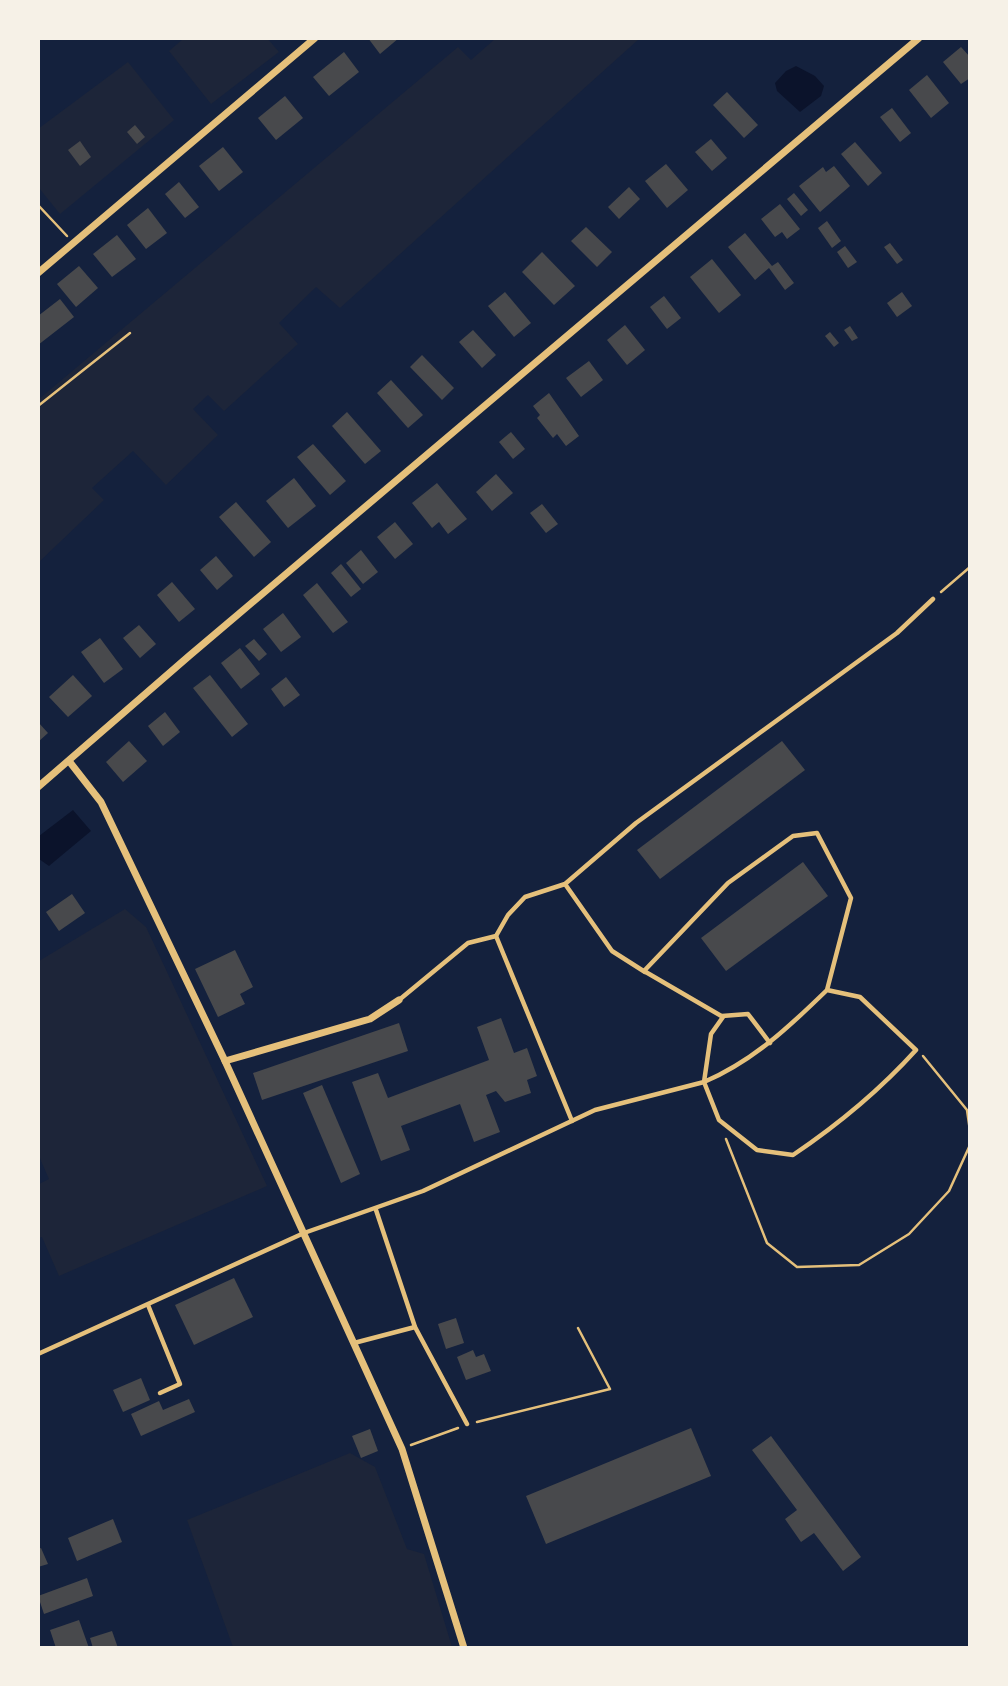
<svg xmlns="http://www.w3.org/2000/svg" width="1008" height="1686" font-family="'Roboto Condensed',sans-serif">
	<style>
		.green { fill: #1d2539 }
		.water { fill: #0b132b }
		.building { fill: #48494c }
		.lines { fill: none; stroke-linecap: round; stroke-linejoin: round }
		.path { stroke: #e5c07b; stroke-width: 2.5 }
		.service { stroke: #e5c07b; stroke-width: 4.5 }
		.minor { stroke: #e5c07b; stroke-width: 7 }
	</style>
	<rect width="100%" height="100%" fill="#14213d"/>
	<g class="green">
		<path d="M267,38L279,52L211,104L169,51L183,39Z"/>
		<path d="M495,39H639L340,308L316,287L279,323L298,344L224,411L208,395L193,409L218,435L166,485L133,451L92,488L104,500L39,562V399L458,47L471,60Z"/>
		<path d="M128,62L174,120L60,214L39,188L38,129Z"/>
		<path d="M125,909L146,927L267,1186L59,1276L42,1237L39,1238V1184L49,1179L38,1154L39,961Z"/>
		<path d="M350,1453L375,1467L407,1549L424,1554L452,1647H233L187,1520Z"/>
	</g>
	<g class="water">
		<path d="M796,66L815,76L824,86L821,96L800,112L777,91L775,83L786,71Z"/>
		<path d="M73,810L91,831L49,866L39,859V836Z"/>
	</g>
	<g class="building">
		<path d="M368,38H399L380,54Z"/>
		<path d="M961,47L970,57V78L961,84L943,62Z"/>
		<path d="M344,52L359,72L329,96L313,77Z"/>
		<path d="M927,75L949,103L931,118L909,90Z"/>
		<path d="M727,92L758,125L744,138L713,105Z"/>
		<path d="M285,96L303,118L276,140L258,118Z"/>
		<path d="M892,108L911,133L900,142L880,117Z"/>
		<path d="M135,125L145,137L137,144L127,132Z"/>
		<path d="M711,139L727,158L712,171L695,152Z"/>
		<path d="M80,141L91,157L80,166L68,150Z"/>
		<path d="M855,142L882,173L868,186L841,154Z"/>
		<path d="M223,147L243,172L219,191L199,166Z"/>
		<path d="M666,164L688,190L667,208L645,181Z"/>
		<path d="M834,166L850,186L820,212L799,186L823,167L826,172Z"/>
		<path d="M179,182L199,207L185,218L165,194Z"/>
		<path d="M629,187L640,199L619,219L608,207Z"/>
		<path d="M794,193L808,210L801,216L787,199Z"/>
		<path d="M780,204L800,229L787,239L782,232L775,237L761,219Z"/>
		<path d="M148,208L167,233L146,249L127,225Z"/>
		<path d="M827,221L841,241L832,248L818,228Z"/>
		<path d="M586,227L612,252L597,267L571,241Z"/>
		<path d="M745,233L772,266L778,262L794,283L785,290L769,268L755,280L728,247Z"/>
		<path d="M117,235L136,259L112,277L93,254Z"/>
		<path d="M890,243L903,260L897,264L884,247Z"/>
		<path d="M845,246L857,262L848,268L837,252Z"/>
		<path d="M542,252L575,286L554,305L522,272Z"/>
		<path d="M712,259L741,295L719,313L690,277Z"/>
		<path d="M79,266L98,288L76,307L57,284Z"/>
		<path d="M505,292L531,323L514,337L488,306Z"/>
		<path d="M902,292L912,306L897,317L887,303Z"/>
		<path d="M664,296L681,318L667,329L650,307Z"/>
		<path d="M60,299L74,317L38,345V316Z"/>
		<path d="M625,325L645,350L627,365L607,340Z"/>
		<path d="M850,326L858,338L852,341L844,330Z"/>
		<path d="M473,330L496,355L482,368L459,342Z"/>
		<path d="M830,332L839,343L834,347L825,336Z"/>
		<path d="M422,355L454,388L442,400L410,367Z"/>
		<path d="M589,361L603,380L581,397L566,378Z"/>
		<path d="M391,380L423,415L408,428L377,393Z"/>
		<path d="M549,393L579,436L566,446L557,434L553,438L537,418L540,415L533,406Z"/>
		<path d="M347,412L381,451L365,464L332,426Z"/>
		<path d="M511,432L525,449L513,459L499,442Z"/>
		<path d="M313,444L346,481L330,495L297,457Z"/>
		<path d="M496,474L513,493L492,511L476,492Z"/>
		<path d="M294,478L316,506L288,528L266,501Z"/>
		<path d="M437,483L467,519L448,534L439,522L432,528L412,503Z"/>
		<path d="M236,502L271,542L254,557L219,517Z"/>
		<path d="M542,504L558,524L546,533L530,513Z"/>
		<path d="M395,522L413,544L395,559L377,537Z"/>
		<path d="M361,550L378,572L363,584L346,563Z"/>
		<path d="M216,556L233,576L217,590L200,570Z"/>
		<path d="M341,564L361,589L351,597L331,573Z"/>
		<path d="M172,582L195,609L179,622L157,595Z"/>
		<path d="M317,583L348,622L333,633L303,595Z"/>
		<path d="M283,613L301,637L281,652L263,629Z"/>
		<path d="M139,625L156,644L140,658L123,638Z"/>
		<path d="M100,638L123,669L104,683L81,652Z"/>
		<path d="M254,639L267,654L259,661L245,646Z"/>
		<path d="M240,648L260,674L241,689L221,663Z"/>
		<path d="M73,675L92,696L68,717L49,697Z"/>
		<path d="M210,675L248,724L232,737L193,688Z"/>
		<path d="M286,677L300,695L284,707L271,689Z"/>
		<path d="M165,712L180,732L163,746L148,726Z"/>
		<path d="M38,722L48,733L38,742Z"/>
		<path d="M129,741L147,761L123,782L106,762Z"/>
		<path d="M782,741L805,770L660,879L637,850Z"/>
		<path d="M803,862L828,896L726,971L701,938Z"/>
		<path d="M72,894L85,913L59,931L46,912Z"/>
		<path d="M235,950L253,987L240,994L245,1004L218,1017L195,969Z"/>
		<path d="M501,1018L514,1053L527,1048L537,1076L527,1080L531,1093L505,1102L496,1091L486,1095L500,1132L474,1142L460,1104L401,1126L410,1150L381,1161L352,1082L378,1073L388,1098L489,1060L477,1027Z"/>
		<path d="M399,1023L408,1051L262,1100L253,1073Z"/>
		<path d="M322,1085L360,1174L341,1183L303,1093Z"/>
		<path d="M234,1278L253,1317L194,1345L175,1305Z"/>
		<path d="M456,1318L464,1343L446,1349L438,1324Z"/>
		<path d="M473,1350L476,1357L484,1354L491,1371L466,1380L457,1357Z"/>
		<path d="M141,1378L150,1400L123,1412L113,1390Z"/>
		<path d="M189,1399L195,1412L141,1436L131,1414L159,1401L163,1410Z"/>
		<path d="M691,1428L711,1476L546,1544L526,1496Z"/>
		<path d="M370,1429L378,1451L361,1458L352,1436Z"/>
		<path d="M771,1436L861,1557L843,1571L814,1533L801,1542L785,1519L797,1510L752,1450Z"/>
		<path d="M113,1519L122,1542L77,1561L68,1538Z"/>
		<path d="M41,1548L48,1564L38,1567V1549Z"/>
		<path d="M87,1578L93,1596L44,1614L38,1596Z"/>
		<path d="M79,1620L89,1648H56L50,1630Z"/>
		<path d="M112,1631L118,1648H93L90,1638Z"/>
	</g>
	<g class="lines">
		<g class="path">
			<path d="M38,205L67,236"/>
			<path d="M38,406L130,333"/>
			<path d="M941,592L970,567"/>
			<path d="M923,1056L967,1110L970,1131"/>
			<path d="M726,1139L767,1243L797,1267L859,1265L909,1234L949,1191L970,1145"/>
			<path d="M477,1422L610,1389L578,1328"/>
			<path d="M411,1445L458,1428"/>
		</g>
		<g class="service">
			<path d="M565,884L612,951L645,972"/>
			<path d="M496,936L572,1121"/>
			<path d="M399,1000L468,943L496,936L508,915L525,897L565,884L636,823L897,633L933,599"/>
			<path d="M722,1016L748,1014L770,1043"/>
			<path d="M376,1210L415,1327L467,1424"/>
			<path d="M148,1305L180,1384L160,1393"/>
			<path d="M354,1343L415,1327"/>
			<path d="M38,1354L304,1233L423,1191L595,1110L704,1082L711,1034L723,1017L644,971L728,883L793,836L817,833L851,898L827,990L860,997L916,1050C879,1091 839,1124 793,1155L757,1150L719,1120L704,1082C753,1061 789,1027 827,990"/>
		</g>
		<g class="minor">
			<path d="M38,273L315,38"/>
			<path d="M69,761L101,802L225,1061L402,1449L464,1648"/>
			<path d="M38,787L189,656L919,38"/>
			<path d="M225,1061L370,1019L399,1000"/>
		</g>
	</g>
	<rect width="1008" height="1686" fill="none" stroke="#f6f1e7" stroke-width="80"/>
</svg>
